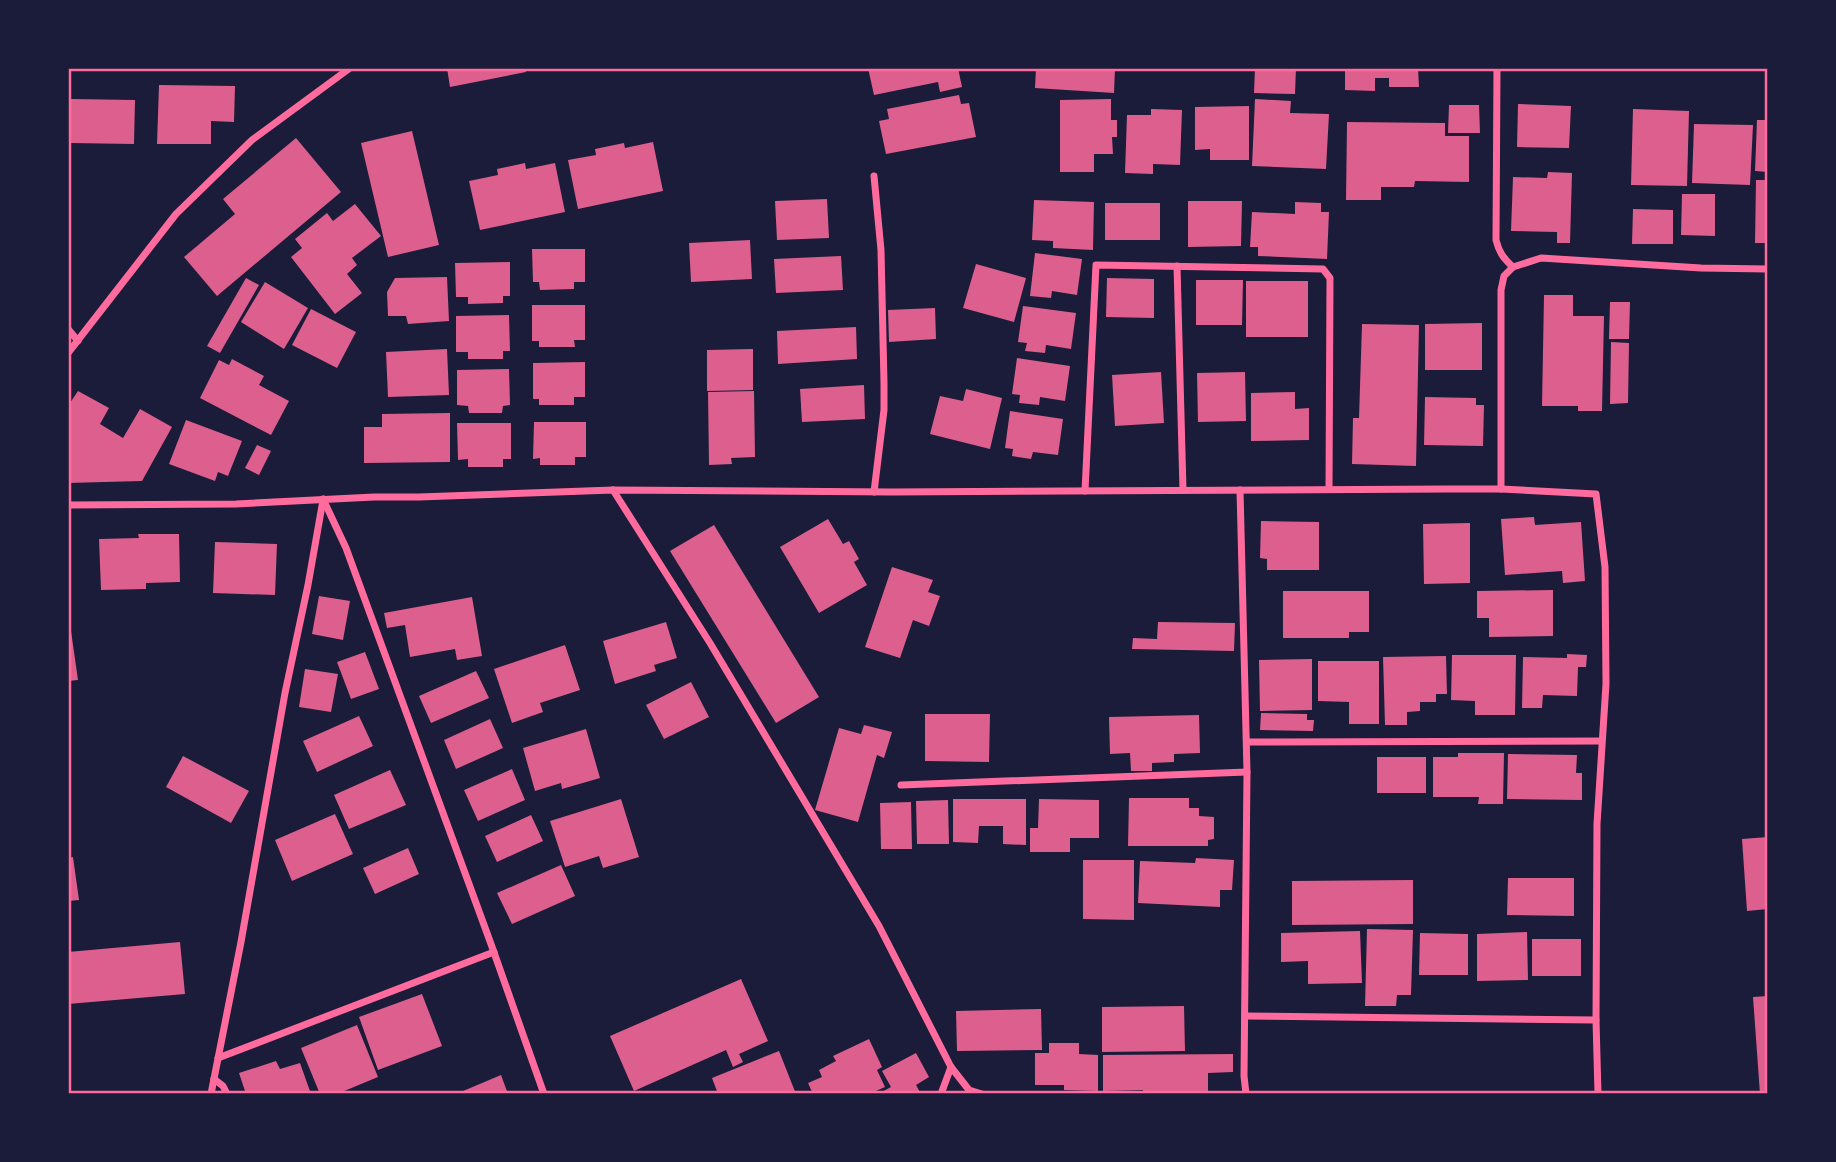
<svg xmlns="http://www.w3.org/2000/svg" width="1836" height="1162" font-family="'Varela Round',sans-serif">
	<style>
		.building { fill: #dd5f8e }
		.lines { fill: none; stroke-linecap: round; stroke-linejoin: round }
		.minor { stroke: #ff6b9d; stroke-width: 7 }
		.neatline { fill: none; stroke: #ff6b9d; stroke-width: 2.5 }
	</style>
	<rect width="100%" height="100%" fill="#1b1b3a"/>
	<g class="building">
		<path d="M447,68H525L526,72L450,87Z"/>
		<path d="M868,68H958L962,87L940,92L938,82L874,95Z"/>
		<path d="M1036,68H1115L1114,93L1035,88Z"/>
		<path d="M1255,68H1296L1295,94L1254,93Z"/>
		<path d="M1345,68H1418L1419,87H1389V78H1375V91L1345,90Z"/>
		<path d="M159,85L235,86L234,122L211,121V144H157Z"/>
		<path d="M959,95L961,104L969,103L976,137L886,154L879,121L889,119L887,109Z"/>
		<path d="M71,99L135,100L134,144L70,143Z"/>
		<path d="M1111,99V120H1117V137H1112L1113,154H1094V172H1060V100Z"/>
		<path d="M1255,99L1291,101L1290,113L1329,114L1326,169L1252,166Z"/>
		<path d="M1518,104L1571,106L1569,148L1517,147Z"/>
		<path d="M1449,105H1479L1480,133H1448Z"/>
		<path d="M1249,106V160H1210V149L1195,150V107Z"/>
		<path d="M1151,109L1182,110L1180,165L1153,164V174L1125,173L1127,115H1151Z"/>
		<path d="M1633,109L1689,111L1687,186L1631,185Z"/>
		<path d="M1757,120H1768V172L1755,171Z"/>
		<path d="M1347,122L1445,123V136H1469V182L1415,181L1414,187H1381V200H1346Z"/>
		<path d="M1694,124L1753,125L1750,185L1692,183Z"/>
		<path d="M412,131L439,245L388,257L361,143Z"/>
		<path d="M296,138L341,192L217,296L184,257L235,214L223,199Z"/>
		<path d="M653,142L663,191L578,209L568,160L596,155L595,149L624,143L625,148Z"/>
		<path d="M525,163L526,169L555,163L565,212L480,230L469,181L498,175L497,169Z"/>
		<path d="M1548,172L1572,173L1570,243H1557V232L1511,231L1513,177L1547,178Z"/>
		<path d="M1756,180H1768V243H1755Z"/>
		<path d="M1682,194H1715V236L1681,235Z"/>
		<path d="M827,199L829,238L777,240L775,201Z"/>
		<path d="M1034,200L1094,202L1093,250L1053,248V241L1032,240Z"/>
		<path d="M1188,201H1242L1241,246L1188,247Z"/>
		<path d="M1295,202L1321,203V212H1329L1327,259L1258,256V247H1250L1252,212L1295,214Z"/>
		<rect x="1105" y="203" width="55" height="37"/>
		<path d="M355,204L381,236L352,258L357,265L347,274L362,293L335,314L291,257L302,248L295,239L327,213L333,221Z"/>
		<path d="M1633,209L1673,210V244H1632Z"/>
		<path d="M750,240L752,279L691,282L689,243Z"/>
		<path d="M532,249H585V282H574V289L540,290L539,282H533Z"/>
		<path d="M1035,253L1082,259L1077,295L1052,291L1051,298L1030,296Z"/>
		<path d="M841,256L843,290L776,293L774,259Z"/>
		<path d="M510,262V296H503V303L468,304V297H456L455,263Z"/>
		<path d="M976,264L1026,278L1014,322L963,308Z"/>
		<path d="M447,277L449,321L408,324L406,316H388L387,292L395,278Z"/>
		<path d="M246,278L259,285L220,353L207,346Z"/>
		<path d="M1107,278L1154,279V318L1106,317Z"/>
		<path d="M1196,280H1243L1242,325H1196Z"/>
		<rect x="1246" y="281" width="62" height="56"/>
		<path d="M265,282L308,308L284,349L241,322Z"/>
		<path d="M1544,295H1573V316H1604L1602,411H1578V406H1542Z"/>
		<path d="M1610,302H1630L1629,339H1609Z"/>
		<path d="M532,305H585V340H574L575,347H539V341H532Z"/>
		<path d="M1023,306L1076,313L1071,349L1046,345L1045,353L1025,351L1027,343L1018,342Z"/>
		<path d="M935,308L936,339L889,342L888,310Z"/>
		<path d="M311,309L356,332L337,368L292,345Z"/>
		<path d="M509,315L510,351H503V359H468V352H456V316Z"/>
		<path d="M1482,323V370H1425V324Z"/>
		<path d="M1362,324L1419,325L1416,466L1352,464L1353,418H1359Z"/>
		<path d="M856,327L857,359L778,364L777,331Z"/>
		<path d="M1611,342L1629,343L1628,403L1610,404Z"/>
		<path d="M447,349L449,395L388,397L386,352Z"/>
		<path d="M753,349V390L707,391V350Z"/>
		<path d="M1017,358L1070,366L1065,401L1040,397L1039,405L1019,403L1020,395L1012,394Z"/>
		<path d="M232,359L264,376L259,385L289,401L271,435L200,398L219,360L229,365Z"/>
		<path d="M585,362V397H574V405H539V399H533V363Z"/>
		<path d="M509,369L510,405L503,406L502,413H469L468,406L457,405V370Z"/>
		<path d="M1161,372L1164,423L1115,426L1112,375Z"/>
		<path d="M1245,372L1246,421L1198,422L1197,373Z"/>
		<path d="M864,385L865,419L802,422L800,389Z"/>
		<path d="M966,389L1002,398L990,449L930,434L940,396L963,401Z"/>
		<path d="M78,391L109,408L100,424L123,438L140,409L172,427L142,481L68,483V406Z"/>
		<path d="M754,391L755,457L731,458L732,464L709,465L708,392Z"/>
		<path d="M1295,392V409L1309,408V440L1251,441V393Z"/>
		<path d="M1425,397L1476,398V405H1484L1483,446L1424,445Z"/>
		<path d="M1010,411L1063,419L1058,455L1033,452L1031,459L1012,456L1013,449L1005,448Z"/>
		<path d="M450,413V462L364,463V427H382V414Z"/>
		<path d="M186,420L242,441L228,476L218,472L215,481L169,464Z"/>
		<path d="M534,422H586V457H575V465H540V458L533,459Z"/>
		<path d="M457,423H511V459H503V467H468V459L458,460Z"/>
		<path d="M257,445L271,451L259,475L245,468Z"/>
		<path d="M1534,517L1535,525L1581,522L1585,581L1563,583L1562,571L1505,575L1501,519Z"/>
		<path d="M828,519L843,544L849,541L859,559L854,562L867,585L819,613L780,547Z"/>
		<path d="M1261,521L1319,522V570H1267V559L1260,558Z"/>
		<path d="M1470,523V583L1424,584L1423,524Z"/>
		<path d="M714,525L819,697L776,723L670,551Z"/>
		<path d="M138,534H179L180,582L146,583V589L101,590L99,539L139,538Z"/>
		<path d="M215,542L277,544L275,595L213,593Z"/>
		<path d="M892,567L933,580L928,592L940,596L929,626L913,620L900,658L865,647Z"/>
		<path d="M1553,590V636L1489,637V618H1477V591Z"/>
		<path d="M1283,591H1369V632H1349V638H1283Z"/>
		<path d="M319,596L350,601L343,640L312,634Z"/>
		<path d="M472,597L482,656L457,660L455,649L410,657L405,625L387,628L384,613Z"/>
		<path d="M666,622L677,658L654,665L656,671L615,684L603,641Z"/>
		<path d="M1158,622L1235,623L1234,651L1132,649L1133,638L1157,639Z"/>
		<path d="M70,624L78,680L68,681V625Z"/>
		<path d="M565,645L580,690L540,703L543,712L512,723L494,669Z"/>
		<path d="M365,652L379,689L351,699L337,662Z"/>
		<path d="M1567,654L1587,655L1586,667H1578L1577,696L1543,695L1542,708H1522L1523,657L1567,658Z"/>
		<path d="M1452,655H1516L1515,715H1475V701L1451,700Z"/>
		<path d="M1446,656L1447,694H1436V702H1420V711L1407,712V725H1385L1383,657Z"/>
		<path d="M1312,659V710L1260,711L1259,660Z"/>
		<path d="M1318,661H1379V724H1349V702L1318,701Z"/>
		<path d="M305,669L338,674L331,712L299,707Z"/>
		<path d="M476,671L489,698L431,723L419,696Z"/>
		<path d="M691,682L709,717L664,739L646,705Z"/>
		<path d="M1261,713L1307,714V720H1314L1313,731L1260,730Z"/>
		<path d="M925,714H990L989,762L925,761Z"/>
		<path d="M1199,715L1200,753L1174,754V762L1152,763V771H1131L1130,753L1110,754L1109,717Z"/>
		<path d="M359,716L373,746L317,772L303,741Z"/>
		<path d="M490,719L503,748L456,769L444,740Z"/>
		<path d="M864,725L892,732L884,758L877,755L858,822L815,810L839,728L861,734Z"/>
		<path d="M586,729L600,778L562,789L561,783L535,791L523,748Z"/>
		<path d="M1458,753H1504L1503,804H1478L1479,797H1433V757H1458Z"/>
		<path d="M1508,754L1577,755L1576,773H1582V800L1507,799Z"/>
		<path d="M183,756L249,791L231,823L166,787Z"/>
		<rect x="1377" y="757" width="49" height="36"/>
		<path d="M512,769L525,800L478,821L464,790Z"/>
		<path d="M390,770L406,805L349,829L334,795Z"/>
		<path d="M1129,798H1189V808H1199V816L1214,817V839L1208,840V846H1128Z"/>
		<path d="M621,799L639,857L603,868L599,856L565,867L550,821Z"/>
		<path d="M953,799H1026V845L1003,844V826H979L978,843L953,842Z"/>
		<path d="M1039,799L1099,800V838H1070V852H1030V828H1038Z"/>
		<path d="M948,800L949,844H917L916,801Z"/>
		<path d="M911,802L912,849H881L880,803Z"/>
		<path d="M335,814L353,854L292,881L275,840Z"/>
		<path d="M531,815L543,841L497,862L485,836Z"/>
		<path d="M1768,837V909L1747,911L1742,839Z"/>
		<path d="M408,848L419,874L375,894L363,868Z"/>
		<path d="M73,857L79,900L68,901V858Z"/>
		<path d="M1196,858L1234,860L1232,890H1220V907L1138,903L1140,861L1195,863Z"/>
		<path d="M1083,860H1134V920L1083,919Z"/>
		<path d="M561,865L575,896L512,924L497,893Z"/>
		<path d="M1508,878H1574V916L1507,915Z"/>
		<path d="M1413,880V924L1292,925V881Z"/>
		<path d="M1367,929L1413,930L1411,995H1397L1396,1006H1365Z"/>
		<path d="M1360,931L1362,983L1308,984V961L1281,962V933Z"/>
		<path d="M1527,932L1528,980L1477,981V934Z"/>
		<path d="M1420,933L1468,934V975H1419Z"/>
		<rect x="1532" y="939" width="49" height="37"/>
		<path d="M180,942L185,994L68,1004V952Z"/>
		<path d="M741,979L768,1041L739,1054L743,1062L733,1067L726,1050L634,1091L610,1036Z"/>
		<path d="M422,994L442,1046L378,1070L359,1017Z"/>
		<path d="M1768,996V1094H1760L1753,997Z"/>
		<path d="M1184,1006L1185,1051L1102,1052V1007Z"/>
		<path d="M1041,1009L1042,1050L957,1051L956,1011Z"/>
		<path d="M357,1025L378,1077L337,1094H320L301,1048Z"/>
		<path d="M869,1039L882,1067L877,1070L885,1087L869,1094H813L808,1083L822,1077L819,1070L836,1061L833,1056Z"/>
		<path d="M1049,1043H1079V1054L1098,1055V1091L1064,1090V1085H1035V1053H1049Z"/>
		<path d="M779,1051L796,1094H718L712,1078Z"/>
		<path d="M916,1053L929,1077L916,1085L921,1094H878L891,1087L882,1071Z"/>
		<path d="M1233,1054V1072L1208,1073V1094H1143V1090L1103,1091V1055Z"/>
		<path d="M276,1061L280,1069L300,1063L311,1094H246L239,1073Z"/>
		<path d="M501,1075L508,1094H456Z"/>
	</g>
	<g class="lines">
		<g class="minor">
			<path d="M1497,68L1496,240C1499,252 1503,258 1513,267"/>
			<path d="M874,176L881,250L884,383V410L874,492"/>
			<path d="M1177,266L1183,490"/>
			<path d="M68,329L78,341"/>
			<path d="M68,353L176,214L252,140L350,68"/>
			<path d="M1501,489V290L1504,276L1513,267L1541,258L1701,268L1768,269"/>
			<path d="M613,490L710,643L879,926L951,1067L969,1090L982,1094"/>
			<path d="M1240,490L1247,772L1244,1076L1246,1094"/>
			<path d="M1085,491L1096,265L1323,269L1330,278L1329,489"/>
			<path d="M323,499L346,548L491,944L544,1094"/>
			<path d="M68,505L236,504L374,497H419L613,490L892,492L1446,489H1501L1596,494L1605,567L1606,684L1597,824L1596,1020L1598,1094"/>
			<path d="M1247,742L1601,741"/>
			<path d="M901,785L1247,772"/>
			<path d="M1245,1016L1596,1020"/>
			<path d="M218,1058L494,952"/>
			<path d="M214,1079L223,1086L227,1094"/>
			<path d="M211,1094L241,942L285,693L308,585L323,500"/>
			<path d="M941,1094L951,1067"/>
		</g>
	</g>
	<rect width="1836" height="1162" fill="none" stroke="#1b1b3a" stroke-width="140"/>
	<rect x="70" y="70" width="1696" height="1022" class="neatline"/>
</svg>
